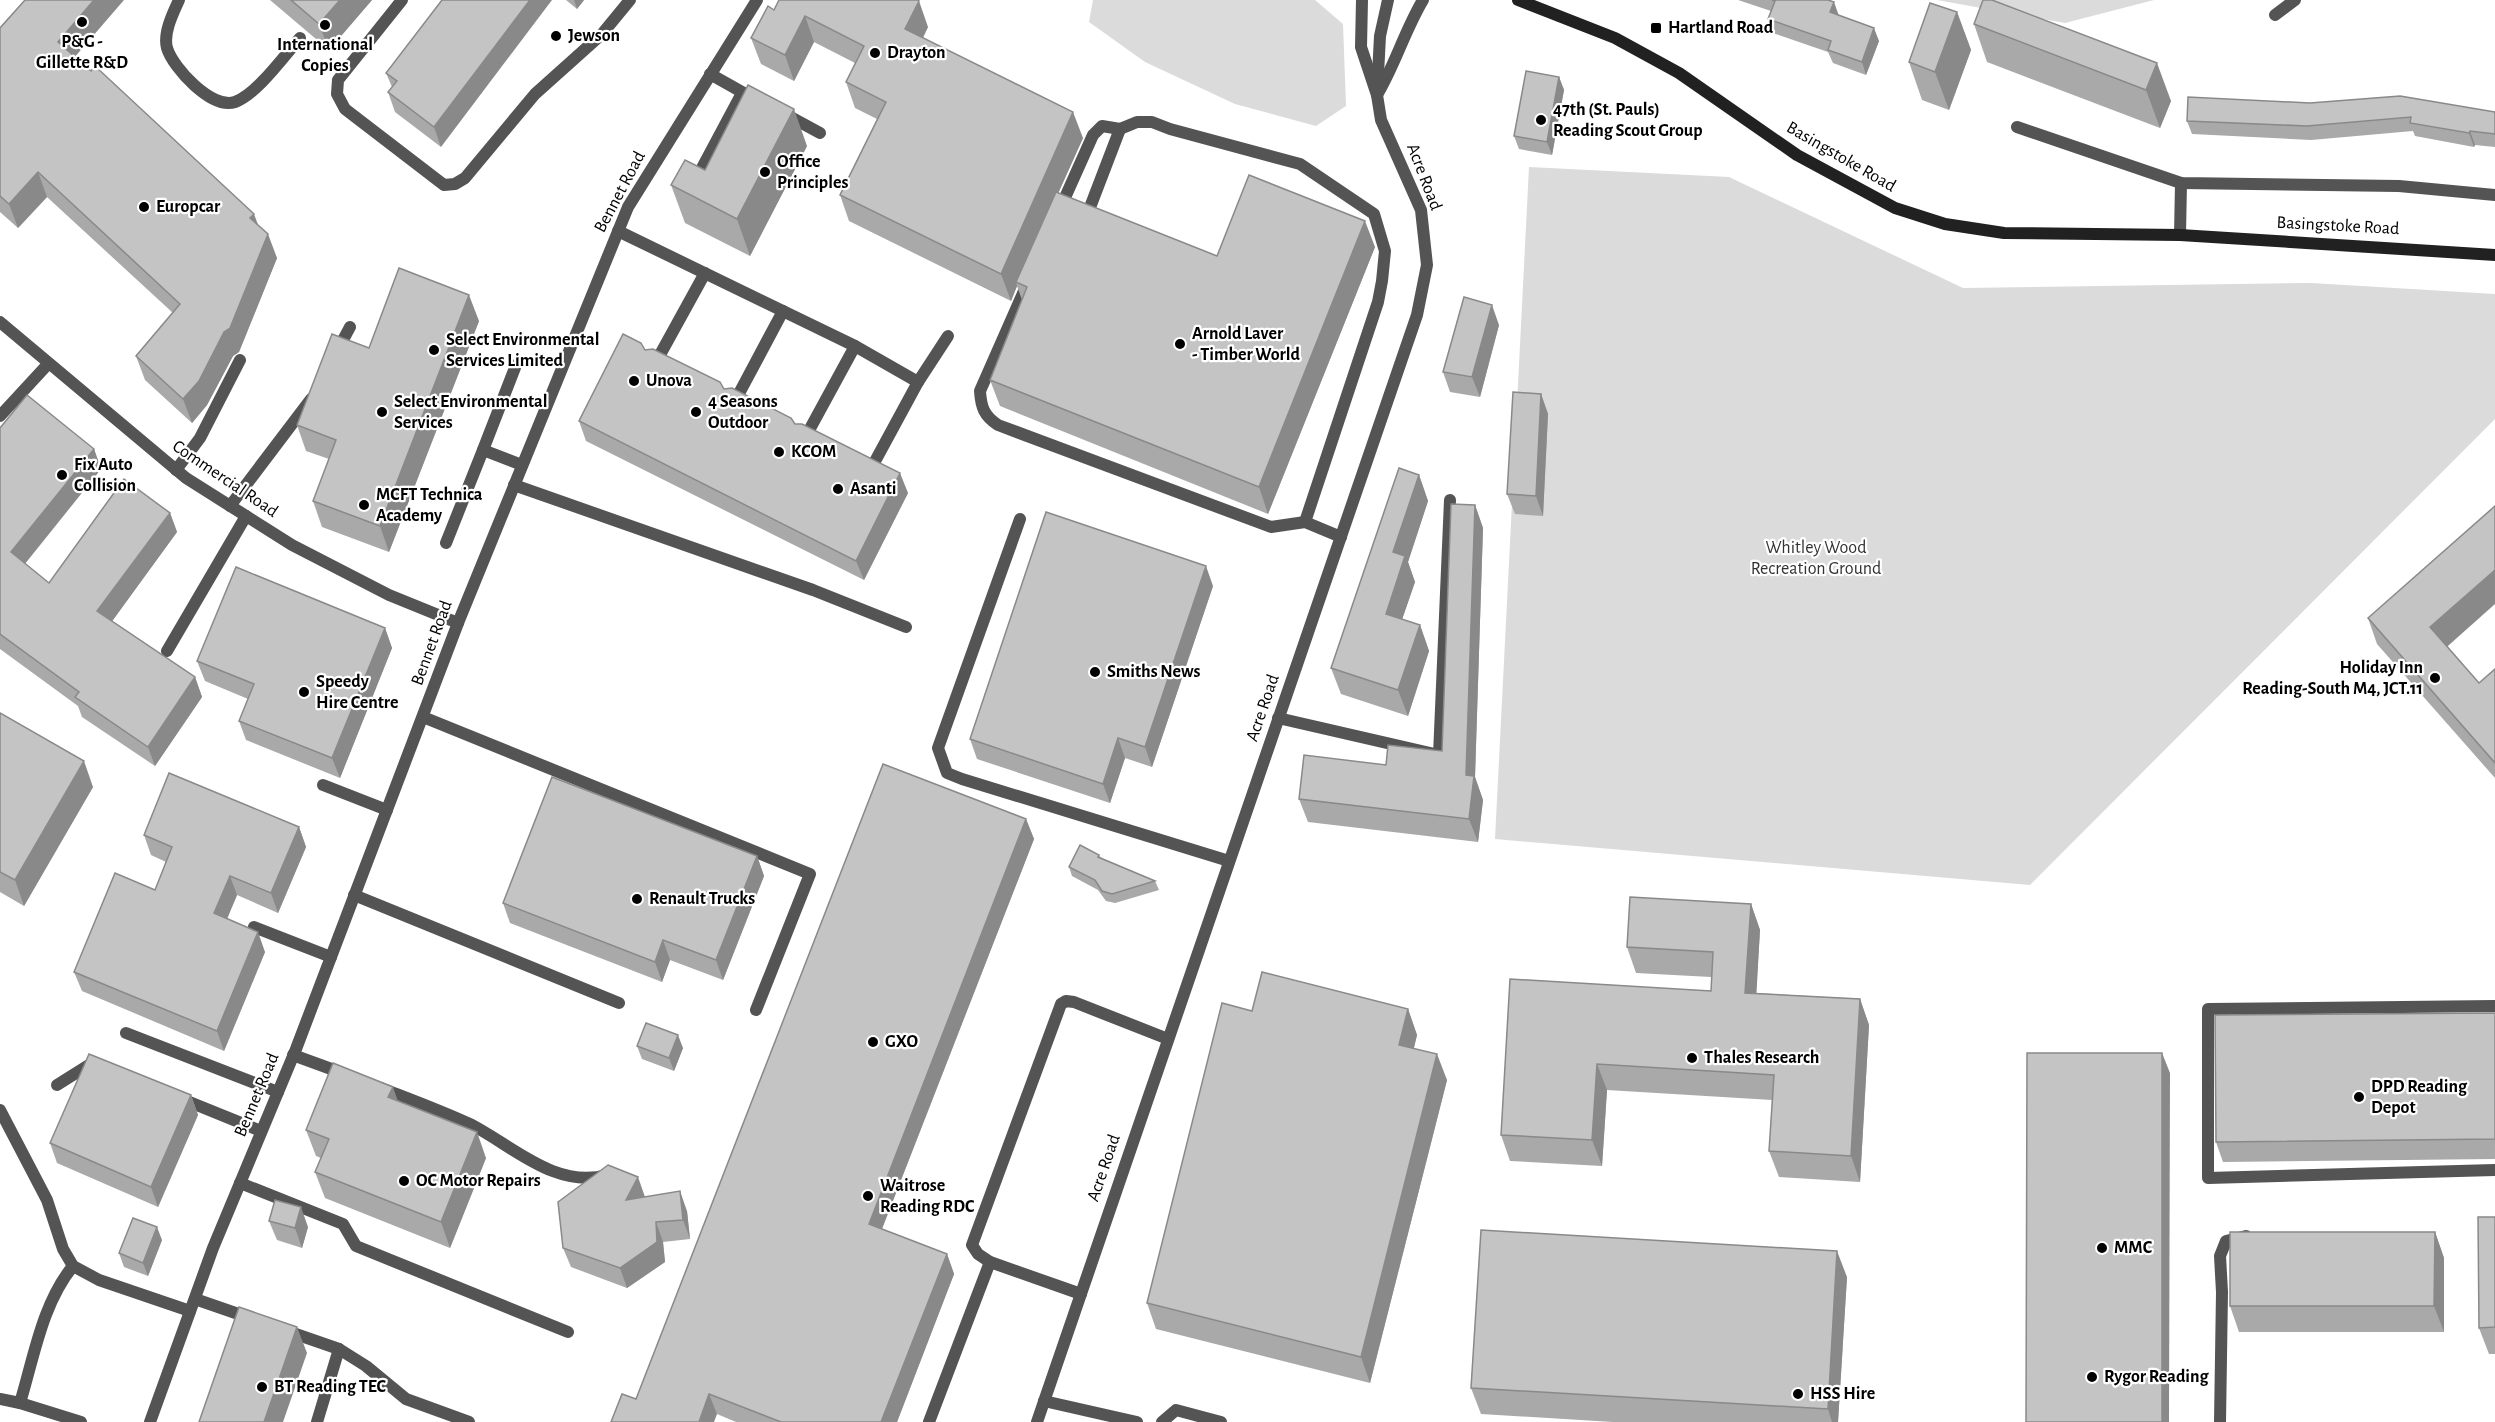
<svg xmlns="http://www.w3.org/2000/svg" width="2495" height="1422" font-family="'Alegreya Sans',sans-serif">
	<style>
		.green { fill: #dbdbdb }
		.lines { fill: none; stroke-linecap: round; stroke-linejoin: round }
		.service { stroke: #545454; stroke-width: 12 }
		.minor { stroke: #545454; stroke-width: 12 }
		.tertiary { stroke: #545454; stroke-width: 12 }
		.secondary { stroke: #212121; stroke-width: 12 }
		.wall { fill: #a9a9a9 }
		.shaded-wall { fill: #898989 }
		.building { fill: #c4c4c4; stroke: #898989; stroke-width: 1.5 }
		.poi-dot { fill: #000; stroke: #fff; stroke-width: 2 }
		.labels { text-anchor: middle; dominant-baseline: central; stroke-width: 4.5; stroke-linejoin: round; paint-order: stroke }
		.poi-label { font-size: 18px; font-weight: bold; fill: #000; stroke: #fff; text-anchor: start }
		.street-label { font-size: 18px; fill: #000; stroke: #fff }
		.park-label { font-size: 18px; fill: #323232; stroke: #fff }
	</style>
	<rect width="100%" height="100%" fill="#fff"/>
	<g class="green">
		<path d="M1093,0H1315L1343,24L1346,106L1316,126L1235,104L1145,62L1089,22Z"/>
		<path d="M1937,0H2154L2065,23Z"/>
		<path d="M1529,167L1729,177L1963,288L2311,283L2495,294V419L2030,885L1495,839Z"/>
	</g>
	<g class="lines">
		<g class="service">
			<path d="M179,0C173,13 163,33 167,48C173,68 212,110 235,102C257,94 284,56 300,38"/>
			<path d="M402,0L338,80L337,94L345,109L444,185L455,184L465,178L535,94L602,34L630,0"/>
			<path d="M2275,15L2295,0"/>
			<path d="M710,74L758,101"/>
			<path d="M1377,94L1380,36L1388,0"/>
			<path d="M785,114L820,133"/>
			<path d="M695,181L742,93"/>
			<path d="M1089,210L1120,129"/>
			<path d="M1059,211L1093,135L1102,126L1120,129L1137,122H1152L1170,129L1300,164L1374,214L1385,251L1382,281L1378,302L1305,522"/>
			<path d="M618,231L855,346L918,382"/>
			<path d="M1028,282L980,391C981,407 984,416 998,425L1271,527L1305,522L1341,537"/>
			<path d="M336,353L350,327"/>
			<path d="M656,362L705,273"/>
			<path d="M735,401L783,311"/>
			<path d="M0,416L48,364"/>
			<path d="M806,436L855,346"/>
			<path d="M483,450L516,365"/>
			<path d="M873,465L918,382L948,336"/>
			<path d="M176,470L200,438L240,360"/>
			<path d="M514,485L813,590L906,627"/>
			<path d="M230,506L311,399"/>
			<path d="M1020,519L938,748L947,773L962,779L1229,861"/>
			<path d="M446,543L483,450L522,465"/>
			<path d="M167,651L246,516"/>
			<path d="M423,717L810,874L756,1010"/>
			<path d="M1278,718L1439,755L1450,500"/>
			<path d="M323,785L387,810"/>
			<path d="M354,895L619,1003"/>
			<path d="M254,927L331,957"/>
			<path d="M2495,1006L2208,1009V1178L2495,1170"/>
			<path d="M126,1033L278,1092"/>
			<path d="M293,1055L345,1074"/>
			<path d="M57,1085L92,1063L96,1064"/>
			<path d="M381,1088C412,1100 442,1111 472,1125C514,1147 556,1189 607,1175"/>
			<path d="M182,1099L261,1131"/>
			<path d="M0,1110L47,1200L63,1249L73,1266L99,1280L190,1311"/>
			<path d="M240,1183L343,1224L356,1246L568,1332"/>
			<path d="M1081,1294L990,1262L978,1254L972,1245L1061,1004L1066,1001L1074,1002L1168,1039"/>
			<path d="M195,1299L250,1318"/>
			<path d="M287,1331L339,1349L366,1366L406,1399L469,1422"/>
			<path d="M0,1399L20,1403L81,1422"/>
			<path d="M1044,1401L1137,1422"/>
			<path d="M20,1403C34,1357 42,1304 73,1266"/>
			<path d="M317,1422L339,1349"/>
			<path d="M929,1422L990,1262"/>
			<path d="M1162,1422L1176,1410L1221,1422"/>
			<path d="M2220,1422L2222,1292L2220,1256L2226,1241L2246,1236"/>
		</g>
		<g class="minor">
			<path d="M2017,127L2181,183L2399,186L2495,195"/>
			<path d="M2180,235L2181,183"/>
			<path d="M0,322L186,478L292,545L389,595L458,623"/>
			<path d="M150,1422L213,1248L296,1049L458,623L628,207L757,0"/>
		</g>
		<g class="tertiary">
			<path d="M1377,95C1395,65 1405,30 1423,0"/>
			<path d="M1037,1422L1417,315L1427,265L1421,210L1381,120L1377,95L1361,47L1362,0"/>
		</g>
		<path class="secondary" d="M1518,0L1615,38L1679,73L1797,155L1895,208L1945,224L2004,233L2180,235L2495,255"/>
	</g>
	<g class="wall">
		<path d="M270,0H372L329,50Z"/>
		<path d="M442,0L441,147L395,112L388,92L392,87L386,73Z"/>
		<path d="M566,0H584L577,9Z"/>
		<path d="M1738,0H1828L1838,15L1879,41L1866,75L1833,63L1828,52L1773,33L1768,19L1771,11Z"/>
		<path d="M1983,0L2171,101L2160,128L1987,62L1974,24Z"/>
		<path d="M774,10L928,27L923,38L1083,138L1058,193L1217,256L1375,247L1268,514L1000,406L990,380L1022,300L1017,286L1011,301L849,221L840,195L877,119L855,108L846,82L855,63L814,42L794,81L761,64L751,38Z"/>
		<path d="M1957,12L1971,50L1949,110L1922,100L1909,62Z"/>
		<path d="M0,28L75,56L258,225L277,258L239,352L233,356L207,405L192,423L145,380L136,356L173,313L47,197L18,228L0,212Z"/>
		<path d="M1559,77L1564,90L1552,155L1519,149L1514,136Z"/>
		<path d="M2495,112V147L2475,145L2474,147L2415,136L2413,131L2311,140L2192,134L2187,121Z"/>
		<path d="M807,146L750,256L685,223L671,185L705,170Z"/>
		<path d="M479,321L389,552L322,527L313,501L329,459L306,451L297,425L369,348Z"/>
		<path d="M1499,325L1480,397L1450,392L1443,372Z"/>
		<path d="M645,350L795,424L908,493L864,580L586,441L579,421Z"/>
		<path d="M1541,394L1548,414L1543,516L1515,514L1507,494Z"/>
		<path d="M0,428L94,449L101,469L25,564L49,583L170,513L177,532L112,621L195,677L202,697L155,766L82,717L78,706L0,649Z"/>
		<path d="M1419,475L1428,501L1408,562L1415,582L1402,619L1420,625L1429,651L1408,716L1341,694L1331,668Z"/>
		<path d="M1475,505L1483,528L1475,777L1483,800L1478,842L1308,822L1299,799L1386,765L1442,751Z"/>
		<path d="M1213,586L1152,767L1125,758L1110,803L977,759L970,739Z"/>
		<path d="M2368,618L2447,647L2479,683L2495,669V778L2377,644Z"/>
		<path d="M385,628L392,648L340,778L246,740L239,721L248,699L205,681L197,661Z"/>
		<path d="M0,713L93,787L24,906L0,892Z"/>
		<path d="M1026,819L1034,839L882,1229L947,1254L954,1274L897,1422H736L717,1414L636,1399Z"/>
		<path d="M299,827L306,847L278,913L237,895L227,919L265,952L224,1051L82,991L74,972L155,890L166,862L151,855L144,835Z"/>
		<path d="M1099,855L1101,858L1155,881L1159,890L1115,903L1106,901L1098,890L1072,876L1069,867Z"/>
		<path d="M757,856L764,876L723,980L670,960L662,982L510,923L503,903Z"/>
		<path d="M1751,904L1760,930L1756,993L1860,999L1869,1025L1860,1182L1779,1177L1769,1151L1772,1100L1607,1090L1602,1166L1510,1161L1501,1135L1510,979L1711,991V977L1636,973L1627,947Z"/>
		<path d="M1408,1009L1417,1035L1414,1048L1447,1080L1370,1383L1156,1329L1147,1303L1252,1011Z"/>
		<path d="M2495,1013V1159L2223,1162L2216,1142Z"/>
		<path d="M637,1046L683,1048L674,1071L642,1059Z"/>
		<path d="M191,1095L198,1115L158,1207L57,1163L50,1143Z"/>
		<path d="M398,1100L486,1158L450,1248L325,1198L315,1172L321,1158L316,1156L306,1130Z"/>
		<path d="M645,1197L687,1211L690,1239L663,1242L665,1262L627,1288L571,1267L563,1248Z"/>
		<path d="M2495,1217V1354H2489L2479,1328Z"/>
		<path d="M269,1221L308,1227L302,1248L277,1240Z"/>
		<path d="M2435,1232L2444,1258V1332H2239L2230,1306Z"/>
		<path d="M162,1240L148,1276L124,1267L119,1253Z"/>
		<path d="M1847,1277L1838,1422H1613L1481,1414L1471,1388Z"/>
	</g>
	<g class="shaded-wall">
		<path d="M94,0H124L67,66L58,42Z"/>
		<path d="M340,0H372L329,50L319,24Z"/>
		<path d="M530,0H552L441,147L434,127Z"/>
		<path d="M574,0H584L577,9Z"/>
		<path d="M919,1L928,27L914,55L905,29Z"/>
		<path d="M1834,2L1839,16L1830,12Z"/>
		<path d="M1957,12L1971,50L1949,110L1935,72Z"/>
		<path d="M805,16L814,42L794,81L785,55Z"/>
		<path d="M1874,28L1879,41L1866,75L1862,62Z"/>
		<path d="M2157,63L2171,101L2160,128L2146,90Z"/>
		<path d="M1559,77L1564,90L1552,155L1547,142Z"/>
		<path d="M794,109L807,146L750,256L737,219Z"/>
		<path d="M1073,112L1083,138L1018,283L1016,282L1017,286L1011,301L1001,274Z"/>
		<path d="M2470,131L2475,145L2474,147L2469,133Z"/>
		<path d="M38,172L47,197L18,228L9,204Z"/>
		<path d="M254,214L263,238L250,218Z"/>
		<path d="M1365,221L1375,247L1268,514L1259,487Z"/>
		<path d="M268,234L277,258L239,352L233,356L207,405L192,423L183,399Z"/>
		<path d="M469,295L479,321L389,552L380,526Z"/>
		<path d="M1492,305L1499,325L1480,397L1472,377Z"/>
		<path d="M1541,394L1548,414L1543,516L1536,496Z"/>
		<path d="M94,449L101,469L18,572L11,552Z"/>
		<path d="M900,473L908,493L864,580L856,561Z"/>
		<path d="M1419,475L1428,501L1408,562L1415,582L1395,640L1386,614L1393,552Z"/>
		<path d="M1475,505L1483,528L1475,777L1483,800L1478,842L1469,819L1466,775Z"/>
		<path d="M170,513L177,532L105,631L97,611Z"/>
		<path d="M1206,566L1213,586L1152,767L1145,747Z"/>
		<path d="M2495,570V604L2440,653L2430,627Z"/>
		<path d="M1420,625L1429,651L1408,716L1398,690Z"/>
		<path d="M385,628L392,648L340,778L332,758Z"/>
		<path d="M195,677L202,697L155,766L148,747Z"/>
		<path d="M1118,738L1125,758L1110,803L1103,784Z"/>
		<path d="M84,761L93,787L24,906L15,880Z"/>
		<path d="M1026,819L1034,839L876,1244L869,1224Z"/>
		<path d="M299,827L306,847L278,913L271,893Z"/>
		<path d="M757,856L764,876L723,980L716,960Z"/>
		<path d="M230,876L237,895L221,933L214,913Z"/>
		<path d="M1751,904L1760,930L1755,1019L1745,993Z"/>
		<path d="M258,932L265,952L224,1051L217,1031Z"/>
		<path d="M663,940L670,960L662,982L655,962Z"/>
		<path d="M1860,999L1869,1025L1860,1182L1851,1156Z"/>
		<path d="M1408,1009L1417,1035L1408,1071L1399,1045Z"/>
		<path d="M678,1035L683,1048L674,1071L669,1058Z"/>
		<path d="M2162,1053L2170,1073L2169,1422H2162Z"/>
		<path d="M1437,1054L1447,1080L1370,1383L1361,1357Z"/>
		<path d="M1597,1064L1607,1090L1602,1166L1592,1140Z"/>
		<path d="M393,1087L402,1113L388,1097Z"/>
		<path d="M191,1095L198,1115L158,1207L151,1187Z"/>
		<path d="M477,1132L486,1158L450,1248L441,1222Z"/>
		<path d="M638,1177L645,1197L626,1200Z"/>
		<path d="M680,1191L687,1211L690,1239L683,1220Z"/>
		<path d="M301,1207L308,1227L302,1248L295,1228Z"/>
		<path d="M656,1222L663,1242L665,1262L627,1288L620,1268Z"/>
		<path d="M157,1227L162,1240L148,1276L143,1263Z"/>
		<path d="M2435,1232L2444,1258V1332L2434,1306Z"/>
		<path d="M1837,1251L1847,1277L1838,1422H1832L1828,1409Z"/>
		<path d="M947,1254L954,1274L897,1422H881Z"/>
		<path d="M297,1327L307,1353L283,1422H264Z"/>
		<path d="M709,1394L717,1414L714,1422H699Z"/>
	</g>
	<g class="building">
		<path d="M25,0H94L58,42L91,71L95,66L254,214L250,218L268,234L230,328L224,332L199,381L183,399L136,356L180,304L38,172L9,204L0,196V28Z"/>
		<path d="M291,0H340L319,24Z"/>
		<path d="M442,0H530L434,127L388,92L397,81L386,73Z"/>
		<path d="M779,0H918L919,1L905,29L1073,112L1001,274L840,195L886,102L846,82L864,46L805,16L785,55L751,38L768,6L774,10Z"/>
		<path d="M1772,0H1828L1834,2L1830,12L1874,28L1862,62L1828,50L1831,41L1768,19L1775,1Z"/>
		<path d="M1983,0H1992L2157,63L2146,90L1974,24Z"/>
		<path d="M1930,3L1957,12L1935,72L1909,62Z"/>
		<path d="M1526,71L1559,77L1547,142L1514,136Z"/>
		<path d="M748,85L794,109L737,219L671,185L685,160L705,170Z"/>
		<path d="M2400,96L2495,112V134L2470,131L2469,133L2410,123L2411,117L2307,126L2187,121L2188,97L2310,103Z"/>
		<path d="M1249,175L1365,221L1259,487L990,380L1027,287L1016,282L1056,192L1217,256Z"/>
		<path d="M399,268L469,295L380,526L313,501L336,440L297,425L332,334L369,348Z"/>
		<path d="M1464,297L1492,305L1472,377L1443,372Z"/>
		<path d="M623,334L641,343L645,350L653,349L720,382L724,389L732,388L791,418L795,424H802L900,473L856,561L579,421Z"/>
		<path d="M1513,392L1541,394L1536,496L1507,494Z"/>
		<path d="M27,395L94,449L11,552L49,583L124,479L170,513L97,611L195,677L148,747L75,697L79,692L0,634V428Z"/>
		<path d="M1399,468L1419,475L1393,552L1405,556L1386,614L1420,625L1398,690L1331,668Z"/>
		<path d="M1451,504L1475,505L1466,775L1474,776L1469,819L1299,799L1304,755L1386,765L1388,745L1442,751Z"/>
		<path d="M2495,506V570L2430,627L2479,683L2495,669V763L2368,618Z"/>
		<path d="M1046,512L1206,566L1145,747L1118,738L1103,784L970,739Z"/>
		<path d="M236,567L385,628L332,758L239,721L254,684L197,661Z"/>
		<path d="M0,713L84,761L15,880L0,872Z"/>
		<path d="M883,764L1026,819L869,1224L947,1254L881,1422H781L709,1394L699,1422H611L622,1394L636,1399Z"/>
		<path d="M169,773L299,827L271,893L230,876L214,913L258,932L217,1031L74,972L115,873L155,890L172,847L144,835Z"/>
		<path d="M552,777L757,856L716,960L663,940L655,962L503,903Z"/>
		<path d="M1080,845L1099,855L1098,857L1155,881L1112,894L1102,891L1095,880L1069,867Z"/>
		<path d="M1630,897L1751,904L1745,993L1860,999L1851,1156L1769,1151L1774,1075L1597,1064L1592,1140L1501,1135L1510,979L1711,991L1713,952L1627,947Z"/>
		<path d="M1262,972L1408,1009L1399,1045L1437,1054L1361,1357L1147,1303L1222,1003L1252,1011Z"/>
		<path d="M2495,1013V1139L2216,1142L2215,1015Z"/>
		<path d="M646,1023L678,1035L669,1058L637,1046Z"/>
		<path d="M2027,1053H2162V1422H2026Z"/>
		<path d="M89,1054L191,1095L151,1187L50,1143Z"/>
		<path d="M333,1063L393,1087L388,1097L477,1132L441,1222L315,1172L329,1139L306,1130Z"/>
		<path d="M608,1165L638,1177L626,1200L680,1191L683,1220L656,1222L657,1242L620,1268L563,1248L558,1202Z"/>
		<path d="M275,1200L301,1207L295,1228L269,1221Z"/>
		<path d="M2478,1217H2495V1327L2479,1328Z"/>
		<path d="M133,1218L157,1227L143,1263L119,1253Z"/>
		<path d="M1481,1230L1837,1251L1828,1409L1471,1388Z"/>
		<path d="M2230,1232H2435L2434,1306H2230Z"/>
		<path d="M239,1307L297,1327L264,1422H199Z"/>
	</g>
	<g class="poi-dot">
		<circle cx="82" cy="22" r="6"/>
		<circle cx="325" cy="25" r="6"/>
		<rect x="1650" y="22" width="12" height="12" rx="3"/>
		<circle cx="556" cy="36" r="6"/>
		<circle cx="875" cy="53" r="6"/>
		<circle cx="1541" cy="120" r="6"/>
		<circle cx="765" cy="172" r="6"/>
		<circle cx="144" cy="207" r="6"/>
		<circle cx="1180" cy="344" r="6"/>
		<circle cx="434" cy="350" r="6"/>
		<circle cx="634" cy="381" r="6"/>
		<circle cx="382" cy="412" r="6"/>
		<circle cx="696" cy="412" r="6"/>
		<circle cx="779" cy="452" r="6"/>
		<circle cx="62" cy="475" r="6"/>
		<circle cx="838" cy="489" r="6"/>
		<circle cx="364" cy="505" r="6"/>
		<circle cx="1095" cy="672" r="6"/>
		<circle cx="2435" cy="678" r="6"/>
		<circle cx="304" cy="692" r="6"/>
		<circle cx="637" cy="899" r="6"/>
		<circle cx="873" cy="1042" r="6"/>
		<circle cx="1692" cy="1058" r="6"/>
		<circle cx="2359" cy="1097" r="6"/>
		<circle cx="404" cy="1181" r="6"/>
		<circle cx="868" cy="1196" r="6"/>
		<circle cx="2102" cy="1248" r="6"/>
		<circle cx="2092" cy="1377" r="6"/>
		<circle cx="262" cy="1387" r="6"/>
		<circle cx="1798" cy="1394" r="6"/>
	</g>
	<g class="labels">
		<g class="poi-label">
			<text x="1668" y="28">Hartland Road</text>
			<text x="568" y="36">Jewson</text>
			<text x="82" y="42" text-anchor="middle">P&amp;G -<tspan x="82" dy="21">Gillette R&amp;D</tspan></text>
			<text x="325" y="45" text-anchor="middle">International<tspan x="325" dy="21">Copies</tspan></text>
			<text x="887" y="53">Drayton</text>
			<text x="1553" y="110">47th (St. Pauls)<tspan x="1553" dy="21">Reading Scout Group</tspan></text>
			<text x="777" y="162">Office<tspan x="777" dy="21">Principles</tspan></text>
			<text x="156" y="207">Europcar</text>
			<text x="1192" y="334">Arnold Laver<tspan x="1192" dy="21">- Timber World</tspan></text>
			<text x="446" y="340">Select Environmental<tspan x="446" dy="21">Services Limited</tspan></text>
			<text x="646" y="381">Unova</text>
			<text x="394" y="402">Select Environmental<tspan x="394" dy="21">Services</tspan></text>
			<text x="708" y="402">4 Seasons<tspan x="708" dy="21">Outdoor</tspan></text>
			<text x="791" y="452">KCOM</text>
			<text x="74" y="465">Fix Auto<tspan x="74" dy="21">Collision</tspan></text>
			<text x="850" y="489">Asanti</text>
			<text x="376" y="495">MCFT Technica<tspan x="376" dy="21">Academy</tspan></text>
			<text x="2423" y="668" text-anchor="end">Holiday Inn<tspan x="2423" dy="21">Reading-South M4, JCT.11</tspan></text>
			<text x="1107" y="672">Smiths News</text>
			<text x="316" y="682">Speedy<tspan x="316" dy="21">Hire Centre</tspan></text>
			<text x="649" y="899">Renault Trucks</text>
			<text x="885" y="1042">GXO</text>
			<text x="1704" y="1058">Thales Research</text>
			<text x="2371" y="1087">DPD Reading<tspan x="2371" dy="21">Depot</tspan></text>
			<text x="416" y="1181">OC Motor Repairs</text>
			<text x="880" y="1186">Waitrose<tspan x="880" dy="21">Reading RDC</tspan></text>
			<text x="2114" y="1248">MMC</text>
			<text x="2104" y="1377">Rygor Reading</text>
			<text x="274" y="1387">BT Reading TEC</text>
			<text x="1810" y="1394">HSS Hire</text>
		</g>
		<g class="street-label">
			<text transform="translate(1841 157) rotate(30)">Basingstoke Road</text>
			<text transform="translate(1424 177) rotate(69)">Acre Road</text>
			<text transform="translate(620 192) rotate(-62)">Bennet Road</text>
			<text transform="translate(2338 226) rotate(3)">Basingstoke Road</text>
			<text transform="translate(225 479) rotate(34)">Commercial Road</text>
			<text transform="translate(432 643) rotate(-70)">Bennet Road</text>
			<text transform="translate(1263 708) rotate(-71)">Acre Road</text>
			<text transform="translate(257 1095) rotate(-67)">Bennet Road</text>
			<text transform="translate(1104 1168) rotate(-71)">Acre Road</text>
		</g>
		<g class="park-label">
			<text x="1816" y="548">Whitley Wood<tspan x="1816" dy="21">Recreation Ground</tspan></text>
		</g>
	</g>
</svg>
